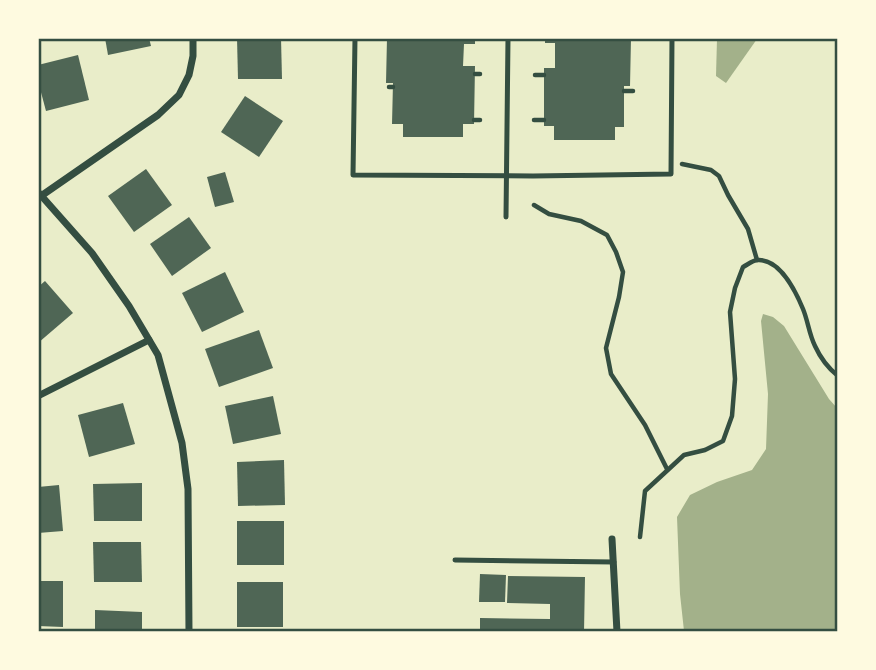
<svg xmlns="http://www.w3.org/2000/svg" width="876" height="670" font-family="'Space Grotesk',sans-serif">
	<style>
		.water { fill: #a3b18a }
		.building { fill: #4f6655 }
		.lines { fill: none; stroke-linecap: round; stroke-linejoin: round }
		.path { stroke: #344e41; stroke-width: 4.5 }
		.service { stroke: #344e41; stroke-width: 5 }
		.minor { stroke: #344e41; stroke-width: 7 }
		.neatline { fill: none; stroke: #344e41; stroke-width: 2.5 }
	</style>
	<rect width="100%" height="100%" fill="#e9edc9"/>
	<g class="water">
		<path d="M717,39H757L726,83L716,76Z"/>
		<path d="M763,314L773,317L784,326L829,399L837,408V631H684L680,594L677,517L690,495L717,482L752,470L766,449L768,394L761,321Z"/>
	</g>
	<g class="building">
		<path d="M105,38H149L151,46L108,55Z"/>
		<path d="M237,38H281L282,79H238Z"/>
		<path d="M387,38H475V44H464L463,66H475L474,124H463V137H403V124H392L393,83H386Z"/>
		<path d="M545,38H631L630,86H624V127H615V140H554V126H544V68H555V43H545Z"/>
		<path d="M78,55L89,100L46,111L38,81V65Z"/>
		<path d="M245,96L283,121L259,157L221,132Z"/>
		<path d="M146,169L172,205L134,232L108,196Z"/>
		<path d="M225,172L234,202L215,207L207,177Z"/>
		<path d="M189,217L211,248L172,276L150,244Z"/>
		<path d="M225,272L244,312L202,332L182,293Z"/>
		<path d="M45,281L73,313L38,343V287Z"/>
		<path d="M259,330L273,368L219,387L205,349Z"/>
		<path d="M273,396L281,434L233,444L225,406Z"/>
		<path d="M123,403L135,444L89,457L78,415Z"/>
		<path d="M284,460L285,505L238,506L237,462Z"/>
		<path d="M142,483V521H94L93,484Z"/>
		<path d="M59,485L63,531L38,533V487Z"/>
		<rect x="237" y="521" width="47" height="44"/>
		<path d="M93,542H141L142,582H94Z"/>
		<path d="M480,574L506,575L505,602H479Z"/>
		<path d="M508,576L585,577L584,632H480V618L550,619V604L507,603Z"/>
		<path d="M38,581H63V627L38,626Z"/>
		<rect x="237" y="582" width="46" height="45"/>
		<path d="M95,610L142,612V632H95Z"/>
	</g>
	<g class="lines">
		<g class="path">
			<path d="M475,74H480"/>
			<path d="M535,75H544"/>
			<path d="M389,87H393"/>
			<path d="M624,91H633"/>
			<path d="M474,120H480"/>
			<path d="M534,120H544"/>
			<path d="M682,164L711,170L719,176L728,195L748,229L757,260"/>
			<path d="M534,205L549,214L581,221L607,235L616,252L623,272L619,297L606,348L611,374L645,425L667,469"/>
			<path d="M640,537L645,491L684,455L705,450L723,441L732,416L735,379L730,312L735,288L743,267C747,265 753,260 758,260C780,259 796,292 803,309C808,321 809,334 815,346C820,357 828,368 838,376"/>
		</g>
		<g class="service">
			<path d="M355,38L353,175L533,176L671,174L672,38"/>
			<path d="M506,217L508,38"/>
			<path d="M455,560L614,562"/>
		</g>
		<g class="minor">
			<path d="M38,192L92,253L129,306L158,355L182,443L188,489L189,632"/>
			<path d="M41,196L158,115L179,95L189,75L193,56V38"/>
			<path d="M38,396L149,340"/>
			<path d="M612,539L617,632"/>
		</g>
	</g>
	<rect width="876" height="670" fill="none" stroke="#fefae0" stroke-width="80"/>
	<rect x="40" y="40" width="796" height="590" class="neatline"/>
</svg>
